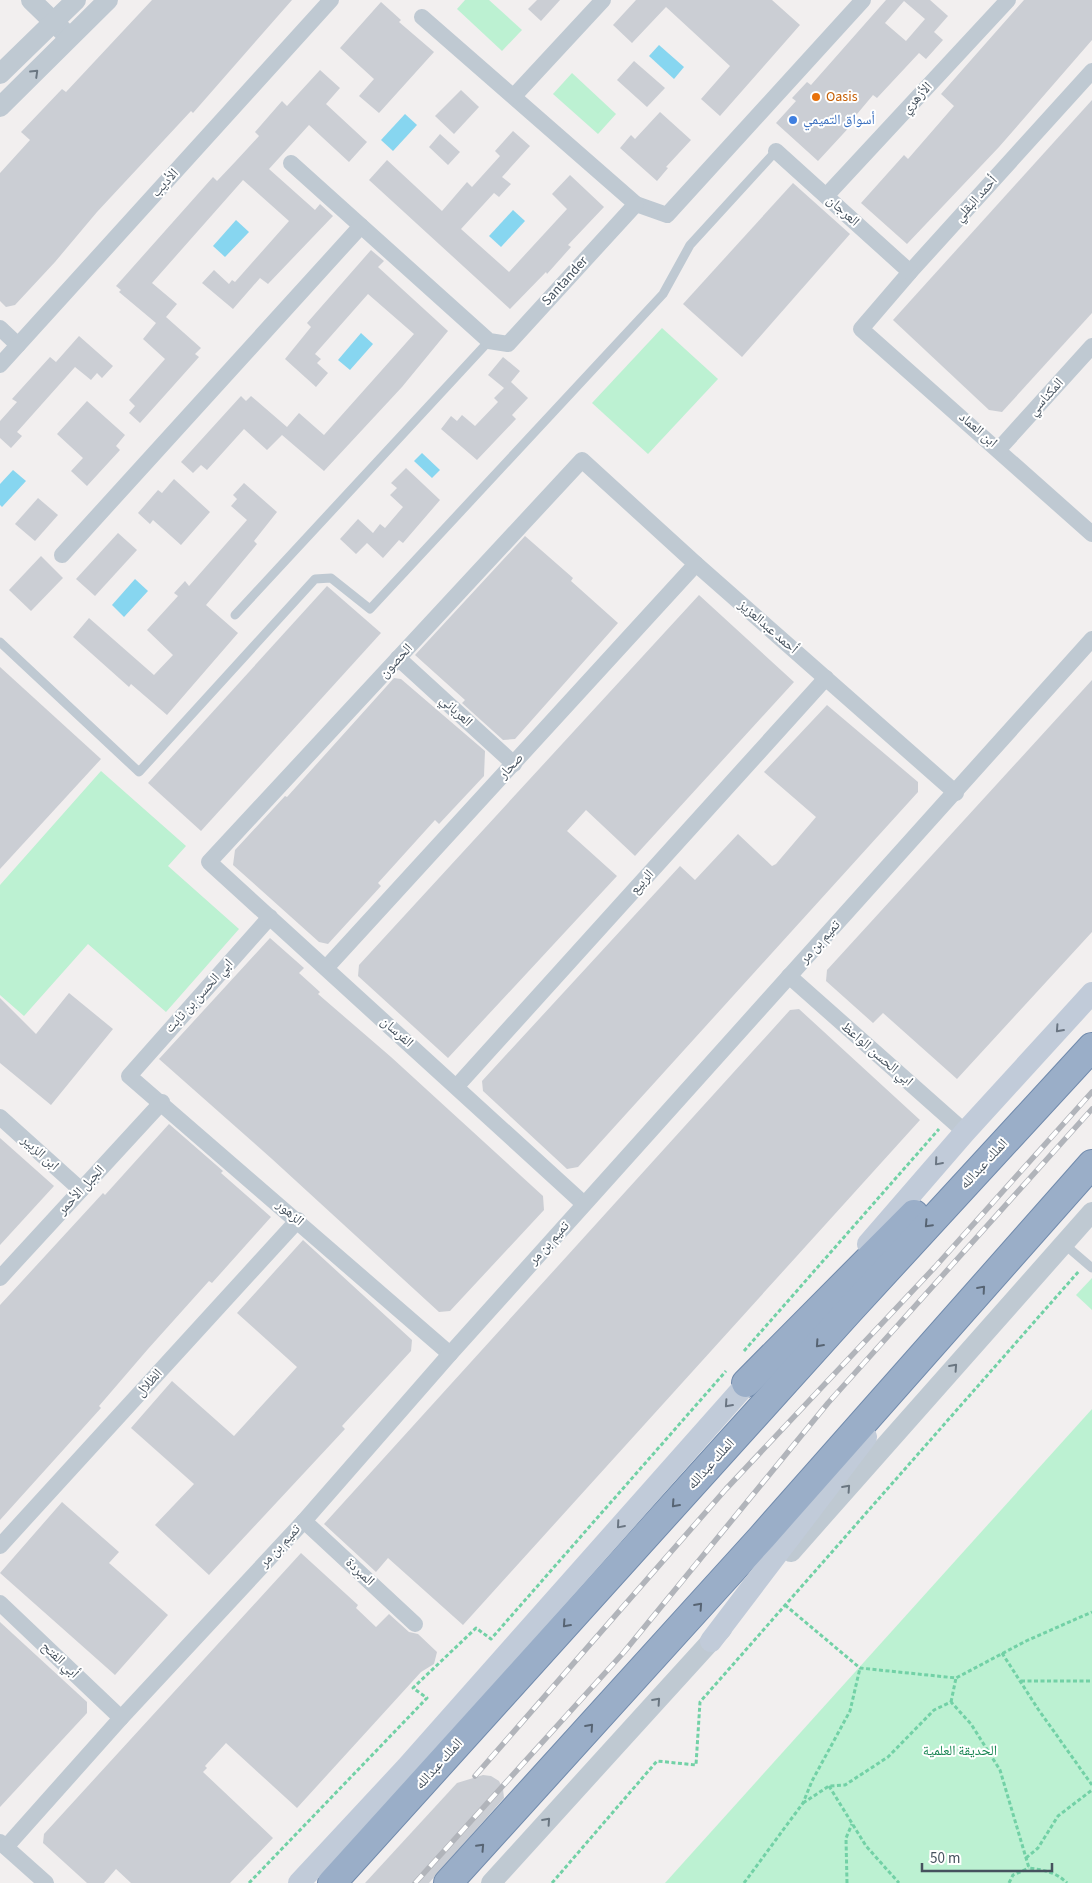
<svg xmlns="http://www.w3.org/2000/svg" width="1092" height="1883" font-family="'Source Sans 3','Noto Naskh Arabic',sans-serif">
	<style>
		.green { fill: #bcf1d2 }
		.water { fill: #87d6f0 }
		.building { fill: #cbced4; fill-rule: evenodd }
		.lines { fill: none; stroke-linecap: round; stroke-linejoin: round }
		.trunk-casing { stroke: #708aac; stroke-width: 30 }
		.path { stroke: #72d1a6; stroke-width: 3; stroke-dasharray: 4 2.5; stroke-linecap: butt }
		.service { stroke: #bfc9d2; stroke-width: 9 }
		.minor { stroke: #bfc9d2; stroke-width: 16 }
		.tertiary { stroke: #bfc9d2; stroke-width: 20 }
		.secondary { stroke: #c1cbd9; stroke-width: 22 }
		.trunk { stroke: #9aaec8; stroke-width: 28 }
		.rail-casing { stroke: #b1b4ba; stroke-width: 5.5 }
		.rail { stroke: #fff; stroke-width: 4; stroke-dasharray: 11; stroke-linecap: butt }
		.oneway { stroke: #6a7681 }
		.oneway2 { stroke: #6b7683 }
		.oneway3 { stroke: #576473 }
		.food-dot { fill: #e8710a; stroke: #fff; stroke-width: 2 }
		.shop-dot { fill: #3f7fe0; stroke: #fff; stroke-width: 2 }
		.labels { text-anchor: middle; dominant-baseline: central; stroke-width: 4; stroke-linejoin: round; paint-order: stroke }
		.food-label { font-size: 14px; fill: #c56008; stroke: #fff; text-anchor: start }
		.street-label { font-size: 14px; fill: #46525e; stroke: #fff }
		.shop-label { font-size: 14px; fill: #366cbe; stroke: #fff; text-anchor: start }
		.park-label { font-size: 14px; fill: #13834f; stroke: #fff }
	</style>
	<rect width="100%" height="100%" fill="#f2efef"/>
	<g class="green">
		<path d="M465,0H489L522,30L502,51L457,9Z"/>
		<path d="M572,73L616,114L598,134L553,94Z"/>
		<path d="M662,328L718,379L648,454L592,403Z"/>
		<path d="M101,771L186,846L168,866L239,929L166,1012L88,944L24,1016L0,995V885Z"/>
		<path d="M1092,1278V1310L1076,1295Z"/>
		<path d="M1092,1409V1883H665Z"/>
	</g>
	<g class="water">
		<path d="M659,45L684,67L674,79L649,56Z"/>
		<path d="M405,114L417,125L393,151L381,140Z"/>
		<path d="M513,210L525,221L501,247L489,236Z"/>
		<path d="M236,220L249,232L225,257L213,246Z"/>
		<path d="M361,333L373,344L350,370L338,360Z"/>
		<path d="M422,453L440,470L432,478L414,461Z"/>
		<path d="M13,470L26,481L2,507L0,505V484Z"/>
		<path d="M135,579L148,591L124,617L112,605Z"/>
	</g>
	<g class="building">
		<path d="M152,0H292L193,113L191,111L97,212L55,262L15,305L6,307L0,301V173L30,140L21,132L62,89L66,92Z"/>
		<path d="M537,0H560L541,21L528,9Z"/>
		<path d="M636,0H772L800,25L720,116L701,99L730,66L666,7L632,43L613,25Z"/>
		<path d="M886,0H930L948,16L934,32L943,40L926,59L919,53L877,98L873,95L852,120L854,122L818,161L776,123L796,101L792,98L807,82L811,85ZM904,1L925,19L906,41L885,23Z"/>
		<path d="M1024,0H1092V40L999,147L907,244L861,203L904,155L908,159L954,106L941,94Z"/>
		<path d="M381,2L401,20L399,22L434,52L379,113L359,96L374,79L340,48Z"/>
		<path d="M634,61L665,88L647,107L617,80Z"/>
		<path d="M320,70L340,88L326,104L367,142L349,162L309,125L269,169L315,210L320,204L333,216L268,284L260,278L233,309L202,283L214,270L229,284L232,280L235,282L289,221L243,180L152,283L177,304L166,317L201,348L195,354L199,357L140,423L129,413L135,406L129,400L165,359L143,339L156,323L119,292L121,290L116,286L213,177L217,181L235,162L259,136L255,132L282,101L287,106Z"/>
		<path d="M461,90L479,107L454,134L435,116Z"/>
		<path d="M1092,100V313L1002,412L989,410L893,320Z"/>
		<path d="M660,112L691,140L666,167L668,168L657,181L620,148L631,135L635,139Z"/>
		<path d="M513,131L530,146L502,177L511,184L499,197L494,193L461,229L508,271L509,272L567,209L552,194L570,175L604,207L568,245L571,247L547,274L546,272L510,309L369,180L387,160L442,211L467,182L472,187L500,156L495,151Z"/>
		<path d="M440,134L460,152L448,165L429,147Z"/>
		<path d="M793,183L850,234L742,357L683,304Z"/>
		<path d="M371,250L384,261L378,267L448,331L402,387L324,471L282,435L267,450L244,429L207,470L201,465L193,473L181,462L241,396L246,401L251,396L287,427L299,413L324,435L414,334L368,294L315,354L321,359L317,363L328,373L316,387L285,359L311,327L307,323Z"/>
		<path d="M79,336L113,366L102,378L97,373L91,380L75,367L17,432L22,436L11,448L0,438V421L17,402L12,399L50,357L56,362Z"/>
		<path d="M503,357L520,371L511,382L528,398L512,415L516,419L477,460L441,429L451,416L457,421L462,415L475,426L498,402L494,398L504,388L488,375Z"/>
		<path d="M87,401L125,435L116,446L120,450L87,486L71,471L83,458L57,434Z"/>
		<path d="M406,468L440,500L403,543L399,540L383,558L367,543L356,554L340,539L358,519L373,533L380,524L385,528L403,507L390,495L397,488L391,483Z"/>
		<path d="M174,479L210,512L181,545L153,520L150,524L138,513L158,490L162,493Z"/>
		<path d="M244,483L277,512L254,541L257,544L206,605L238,633L167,715L131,684L129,687L73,637L89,618L154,675L173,655L147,630L178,596L174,593L185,581L189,586L247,520L231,506L237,499L233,495Z"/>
		<path d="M38,498L58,515L35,541L15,524Z"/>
		<path d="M118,533L137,550L95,596L76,579Z"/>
		<path d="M525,536L573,578L571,581L618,623L515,739L503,740L462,703L465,700L415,655Z"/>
		<path d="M41,556L63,578L31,611L9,590Z"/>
		<path d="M327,586L381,633L201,831L148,783Z"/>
		<path d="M699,595L794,682L635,856L586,810L567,831L617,876L448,1058L358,976L359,965Z"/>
		<path d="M0,667L101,759L0,869Z"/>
		<path d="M394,678L401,679L485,751L484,776L439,824L435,820L378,883L381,886L328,944L319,942L233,865L235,850L285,796L287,797Z"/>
		<path d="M1092,680V932L957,1079L883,1013L873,1023L826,981L827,970Z"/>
		<path d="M827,705L918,782V792L578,1167L567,1169L483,1091L482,1081L680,866L695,880L738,834L772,866L776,864L816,817L764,772Z"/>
		<path d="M270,938L304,968L299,973L320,992L318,994L391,1057L543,1196L544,1210L450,1311L439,1312L272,1159L159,1059Z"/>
		<path d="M69,993L113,1029L51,1105L0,1063V998L36,1034Z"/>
		<path d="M799,1009L920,1120L463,1625L388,1558L376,1572L324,1524L772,1030L790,1010Z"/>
		<path d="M169,1124L223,1171L221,1173L271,1217L212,1283L209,1281L148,1349L99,1406L101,1408L0,1520V1305L103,1193L105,1195Z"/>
		<path d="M0,1138L54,1186L0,1245Z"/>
		<path d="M303,1240L412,1340L411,1351L342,1426L345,1429L209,1575L155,1525L194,1484L131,1428L172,1381L234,1436L297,1367L237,1313Z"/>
		<path d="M62,1502L119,1552L109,1563L168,1615L115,1675L0,1573Z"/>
		<path d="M301,1553L358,1605L356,1608L376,1627L389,1614L409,1632L418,1634L437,1652L434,1664L421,1672L297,1808L226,1743L205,1766L207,1768L203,1772L273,1838L230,1883H131L116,1869L104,1883H87L43,1843L44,1834Z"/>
		<path d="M0,1622L87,1702V1713L0,1807Z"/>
		<path d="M483,1775L491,1776L499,1781L503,1789L504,1798L429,1883H365L457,1783Z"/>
	</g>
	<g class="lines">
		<g class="trunk-casing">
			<g id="trunk">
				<path d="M746,1383L914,1214"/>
				<path d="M332,1883L849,1311L1092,1047"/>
				<path d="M448,1883L762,1537L1092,1164"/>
			</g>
		</g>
		<g class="path">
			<path d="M744,1351L939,1129"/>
			<path d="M785,1605L860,1668L956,1678L1026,1641L1092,1612"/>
			<path d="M1002,1653L1038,1709L1092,1785"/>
			<path d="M1021,1681H1092"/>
			<path d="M951,1702L956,1678"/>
			<path d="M829,1786L866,1846L899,1883"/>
			<path d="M803,1803L829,1786L845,1785L888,1757L934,1710L951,1702L971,1724L1000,1770L1029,1868C1044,1870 1056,1872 1067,1883"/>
			<path d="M1026,1858L1038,1848L1058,1816L1092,1790"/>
			<path d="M249,1883L427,1698L413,1688L476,1628L491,1639L726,1371"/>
			<path d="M552,1883L657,1761L696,1765L700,1702L1079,1271"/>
			<path d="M744,1883L803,1803L812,1781L850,1711L860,1668"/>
			<path d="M847,1883L846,1838L852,1824"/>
			<path d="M1009,1883L1013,1875L1029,1868"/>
		</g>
		<g class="service">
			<path d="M235,615L489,341"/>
			<path d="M0,642L139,772L315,579L331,578L370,609L663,294L690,245L776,151"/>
			<path d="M1064,1244L1092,1268"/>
		</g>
		<g class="minor">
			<path d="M422,17L636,204L667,215L863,0"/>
			<path d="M1092,71L910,272L861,329L1092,534"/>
			<path d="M514,96L603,0"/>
			<path d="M776,151L910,272"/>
			<path d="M291,163L489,341L508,344L636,204"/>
			<path d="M826,196L1008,0"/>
			<path d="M0,328L18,345"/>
			<path d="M0,365L331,0"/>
			<path d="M999,449L1092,346"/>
			<path d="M62,555L361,226"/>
			<path d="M398,658L514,764"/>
			<path d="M270,917L129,1076L450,1354"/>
			<path d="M326,968L696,564"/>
			<path d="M789,976L965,1132"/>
			<path d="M457,1086L826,678"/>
			<path d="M0,1117L81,1190"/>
			<path d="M584,1204L209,862L582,460L696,564L956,793"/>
			<path d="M0,1278L162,1102"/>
			<path d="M304,1521L415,1624"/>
			<path d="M0,1546L298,1220"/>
			<path d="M0,1603L121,1718"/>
			<path d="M0,1842L46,1883"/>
			<path d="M6,1847L121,1718L304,1521L450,1354L1092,639"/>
		</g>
		<g class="tertiary">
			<path d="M31,0L64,32"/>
			<path d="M0,74L76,0"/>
			<path d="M0,107L108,0"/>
			<path d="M791,1552L1092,1212"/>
			<path d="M491,1883L722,1629"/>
		</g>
		<g class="secondary">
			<path d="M868,1244L965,1132L1092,993"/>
			<path d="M711,1641L866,1437"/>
			<path d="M299,1883L406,1768L757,1372"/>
		</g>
		<use href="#trunk" class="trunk"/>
		<g class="rail-casing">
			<g id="rail">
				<path d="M475,1776L726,1489L935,1267L1092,1092"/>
				<path d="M415,1883L624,1652L828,1403L1092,1109"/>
			</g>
		</g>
		<use href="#rail" class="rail"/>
	</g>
	<defs><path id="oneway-chevron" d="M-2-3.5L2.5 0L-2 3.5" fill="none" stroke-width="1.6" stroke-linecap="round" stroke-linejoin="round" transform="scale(1.25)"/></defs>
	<g class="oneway">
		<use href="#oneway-chevron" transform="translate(35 73) rotate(-44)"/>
		<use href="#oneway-chevron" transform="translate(954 1367) rotate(-48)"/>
		<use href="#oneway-chevron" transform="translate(847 1488) rotate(-48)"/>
		<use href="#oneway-chevron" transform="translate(657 1701) rotate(-48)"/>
		<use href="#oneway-chevron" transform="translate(547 1821) rotate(-48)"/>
	</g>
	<g class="oneway2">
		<use href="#oneway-chevron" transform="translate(1059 1029) rotate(132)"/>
		<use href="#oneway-chevron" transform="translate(938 1162) rotate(131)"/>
		<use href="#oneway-chevron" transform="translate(728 1404) rotate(132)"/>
		<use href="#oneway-chevron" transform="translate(620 1525) rotate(131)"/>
	</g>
	<g class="oneway3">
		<use href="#oneway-chevron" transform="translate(928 1224) rotate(133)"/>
		<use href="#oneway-chevron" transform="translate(982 1289) rotate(-49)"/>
		<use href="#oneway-chevron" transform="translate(819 1344) rotate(132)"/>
		<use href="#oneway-chevron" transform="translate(675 1504) rotate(132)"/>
		<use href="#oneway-chevron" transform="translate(699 1606) rotate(-48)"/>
		<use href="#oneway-chevron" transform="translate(566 1624) rotate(132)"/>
		<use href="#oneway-chevron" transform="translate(590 1727) rotate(-48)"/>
		<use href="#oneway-chevron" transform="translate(481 1847) rotate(-47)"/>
	</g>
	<circle class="food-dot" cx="816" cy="97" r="5"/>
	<circle class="shop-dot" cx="793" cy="120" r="5"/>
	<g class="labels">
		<g class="food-label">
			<text x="826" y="97">Oasis</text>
		</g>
		<g class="street-label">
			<text transform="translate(917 98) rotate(-47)">الأزهري</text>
			<text transform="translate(165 183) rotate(-48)">الأديب</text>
			<text transform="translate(976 199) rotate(-48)">أحمد البقلي</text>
			<text transform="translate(843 211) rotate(42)">العرجان</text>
			<text transform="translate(565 281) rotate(-48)">Santander</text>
			<text transform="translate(1046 397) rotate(-48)">المكناسي</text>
			<text transform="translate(978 430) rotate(41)">ابن العماد</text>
			<text transform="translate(768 627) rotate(41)">أحمد عبدالعزيز</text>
			<text transform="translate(396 661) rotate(-47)">الحصون</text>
			<text transform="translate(456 711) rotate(43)">العرباني</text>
			<text transform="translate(511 766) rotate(-47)">صحار</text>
			<text transform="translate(642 882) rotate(-48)">الربيع</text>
			<text transform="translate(820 942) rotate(-48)">تميم بن مر</text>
			<text transform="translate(199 996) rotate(-48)">ابي الحسن بن ثابت</text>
			<text transform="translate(397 1032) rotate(42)">الفرسان</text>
			<text transform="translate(877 1054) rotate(41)">ابي الحسن الواعظ</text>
			<text transform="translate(40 1153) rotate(42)">ابن الزبير</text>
			<text transform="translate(984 1164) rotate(-47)">الملك عبدالله</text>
			<text transform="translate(81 1190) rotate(-47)">الجبل الأحمر</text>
			<text transform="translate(290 1213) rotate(41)">الزهور</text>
			<text transform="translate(549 1243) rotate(-48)">تميم بن مر</text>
			<text transform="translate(149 1383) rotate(-48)">الظلال</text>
			<text transform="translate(711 1464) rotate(-48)">الملك عبدالله</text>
			<text transform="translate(280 1546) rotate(-47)">تميم بن مر</text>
			<text transform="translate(360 1572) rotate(43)">المبردة</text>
			<text transform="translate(60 1660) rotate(44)">أبي الفتح</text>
			<text transform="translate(439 1764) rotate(-48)">الملك عبدالله</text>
		</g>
		<g class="shop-label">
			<text x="803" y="120">أسواق التميمي</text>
		</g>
		<g class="park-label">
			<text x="960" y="1751">الحديقة العلمية</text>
		</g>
	</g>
	<path d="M922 1863v8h130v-8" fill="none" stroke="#46525e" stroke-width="2.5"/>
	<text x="930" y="1863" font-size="15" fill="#46525e" stroke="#ffffff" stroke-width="4" paint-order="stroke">50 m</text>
</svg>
